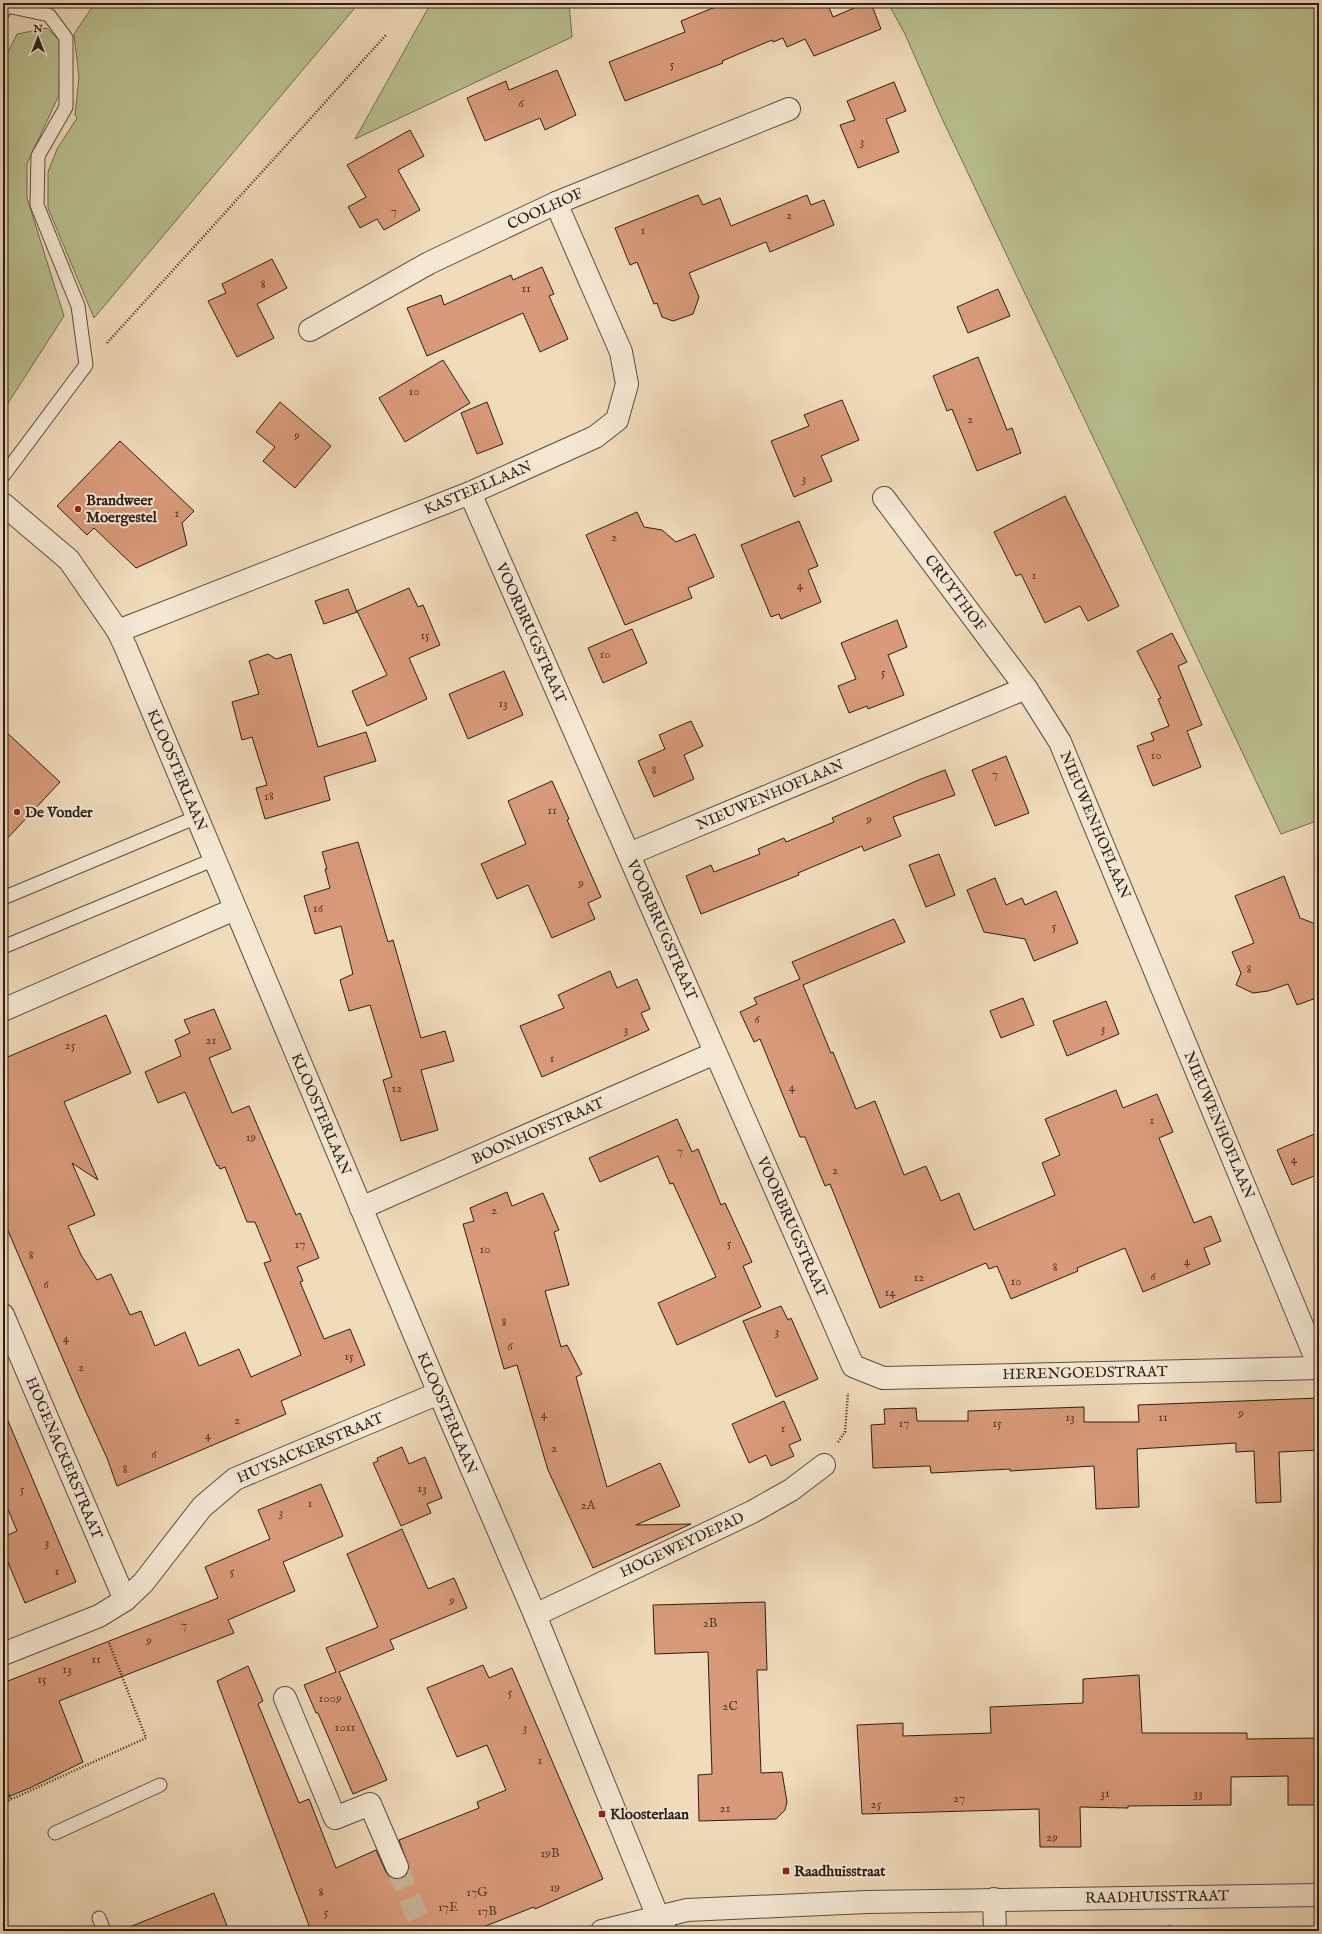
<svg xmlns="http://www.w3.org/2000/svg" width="1322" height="1934" font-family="'IM FELL English',serif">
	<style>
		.green { fill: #bac090; stroke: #736f54 }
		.building { fill: #d89a7a; stroke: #2c1e17 }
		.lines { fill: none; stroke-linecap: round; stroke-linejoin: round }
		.minor-tunnel { stroke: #c9b59a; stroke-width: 22; stroke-dasharray: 22 11; stroke-linecap: butt }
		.service-casing { stroke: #5d4d40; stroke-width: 15 }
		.minor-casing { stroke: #5d4d40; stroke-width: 24 }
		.tertiary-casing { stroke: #5d4d40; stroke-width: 24 }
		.path { stroke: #2c1e17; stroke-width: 2.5; stroke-dasharray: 1 2; stroke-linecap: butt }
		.service { stroke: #f5e8d3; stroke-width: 13 }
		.minor { stroke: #f5e8d3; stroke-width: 22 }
		.tertiary { stroke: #f5e8d3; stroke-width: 22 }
		.poi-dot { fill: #8f2418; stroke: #f5e8d3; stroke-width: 1.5 }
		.labels { text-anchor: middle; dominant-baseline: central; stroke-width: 4; stroke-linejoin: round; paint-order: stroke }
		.number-label { font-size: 13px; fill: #573d30 }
		.street-label { font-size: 15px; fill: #2c1e17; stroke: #f5e8d3 }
		.poi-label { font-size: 15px; font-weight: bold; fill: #2c1e17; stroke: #f5e8d3; text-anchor: start }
	</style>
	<rect width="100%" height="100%" fill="#f0dbbb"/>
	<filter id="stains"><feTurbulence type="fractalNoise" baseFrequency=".005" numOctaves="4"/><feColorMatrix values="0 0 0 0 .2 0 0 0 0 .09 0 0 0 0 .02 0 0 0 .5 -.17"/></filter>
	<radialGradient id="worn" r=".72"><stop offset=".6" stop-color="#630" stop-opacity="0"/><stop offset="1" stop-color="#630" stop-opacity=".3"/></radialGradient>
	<g class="green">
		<path d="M95,3H359L94,318L48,208V172L57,149L77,118L75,115L79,77L74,34Z"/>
		<path d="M431,3H569L572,37L355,139Z"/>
		<path d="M888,3H1319V820L1281,834L939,112L905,34Z"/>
		<path d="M47,28L60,41L59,95L27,164V198L64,316L3,411V62L17,34Z"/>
	</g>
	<g class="building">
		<path d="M725,3H827L833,17L866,3H871L881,29L814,56L805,39L787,47L783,38L773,42L772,40L722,61L723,63L625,101L609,62L685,32L681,21Z"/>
		<path d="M557,70L576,115L545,130L540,118L485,141L467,98L506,81L509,90Z"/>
		<path d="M894,82L906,111L886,119L899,152L858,168L840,125L855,120L847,101Z"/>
		<path d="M410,130L424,156L398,170L420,210L384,230L377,219L360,228L348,207L366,197L347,165Z"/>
		<path d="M698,195L703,205L720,198L731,226L807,195L811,205L824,200L834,225L770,252L766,242L689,273L699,297L693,314L673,321L662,317L657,303L654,304L637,262L630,265L615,228Z"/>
		<path d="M272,259L287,288L257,304L274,338L237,357L208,301L226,293L222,284Z"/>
		<path d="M542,267L554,294L549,296L568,339L540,352L523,313L427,356L407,308L441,295L444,305L511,275L513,280Z"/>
		<path d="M998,289L1010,316L968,333L957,307Z"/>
		<path d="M978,357L1007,430L1012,428L1021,453L977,471L952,409L947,411L933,376Z"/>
		<path d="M443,360L470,403L405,442L379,398Z"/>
		<path d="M842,400L859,440L821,456L832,481L794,497L771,441L809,426L804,415Z"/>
		<path d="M280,402L331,446L295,488L263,461L275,447L256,432Z"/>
		<path d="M487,402L503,444L477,454L461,413Z"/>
		<path d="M120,441L194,511L182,523L187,545L136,568L94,528L87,535L57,506Z"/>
		<path d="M1065,496L1119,606L1088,621L1080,606L1045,623L1021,574L1016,576L994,532Z"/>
		<path d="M637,512L644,527L662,530L676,542L695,534L714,577L688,588L692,598L625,625L586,535Z"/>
		<path d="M799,521L818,566L808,570L821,602L781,619L779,614L771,617L741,545Z"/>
		<path d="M409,588L418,607L423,605L440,645L409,658L427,699L367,726L352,691L387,675L357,611Z"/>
		<path d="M348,589L357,612L324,624L315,601Z"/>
		<path d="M897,620L907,647L888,655L904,695L868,709L867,706L849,713L838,686L856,679L841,643Z"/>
		<path d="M632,629L647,663L603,683L588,648Z"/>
		<path d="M1172,633L1187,662L1178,666L1202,725L1187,731L1201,767L1153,786L1137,746L1154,740L1151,733L1169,726L1158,699L1161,698L1137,651Z"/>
		<path d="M268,654L276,659L291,654L318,747L366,732L376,761L324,777L330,800L265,819L256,788L267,785L252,737L242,740L232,702L259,694L249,661Z"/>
		<path d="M504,671L523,715L468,739L449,694Z"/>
		<path d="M691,721L703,746L684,755L694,779L654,797L638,761L665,749L659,735Z"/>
		<path d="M3,729L60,782L3,843Z"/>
		<path d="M1006,756L1029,813L995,826L972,770Z"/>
		<path d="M945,770L955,795L893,817L901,836L864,851L862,846L798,873L799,875L701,914L686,876L711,865L714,872L760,854L758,849L784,838L786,842L834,822L832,818L921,779Z"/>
		<path d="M552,781L569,819L567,820L601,897L588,903L595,919L552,938L528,885L497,899L481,864L526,844L508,801Z"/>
		<path d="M358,842L388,942L393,940L421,1038L445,1031L454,1061L421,1070L438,1130L401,1141L383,1080L392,1077L370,1005L349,1011L340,980L353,974L341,926L315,934L304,896L330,888L325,869H327L322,852Z"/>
		<path d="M939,854L955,895L926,907L909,865Z"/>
		<path d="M1284,876L1300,918L1316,924L1319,932V997L1297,1005L1288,984L1268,991L1253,993L1236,985L1241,973L1232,952L1254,943L1235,896Z"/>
		<path d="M995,878L1006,905L1022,898L1025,905L1056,891L1078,943L1034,961L1025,939L984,932L967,890Z"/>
		<path d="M894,919L905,942L803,985L831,1053L833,1052L856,1109L875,1101L904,1175L926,1166L941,1201L959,1193L974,1230L1055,1195L1042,1163L1060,1155L1045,1119L1116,1090L1123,1108L1157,1094L1173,1132L1159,1138L1194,1223L1211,1216L1221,1241L1204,1248L1210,1264L1143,1292L1125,1248L1077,1268L1078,1271L1011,1299L997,1266L989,1269L986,1263L880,1308L830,1184L825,1186L805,1137H800L760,1039L754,1042L740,1012L757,1004L754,998L800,979L792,962Z"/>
		<path d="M610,971L617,988L637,979L650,1009L641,1013L649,1030L542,1077L520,1026L564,1008L558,995Z"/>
		<path d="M1023,998L1034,1025L1001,1038L990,1011Z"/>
		<path d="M1106,1001L1119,1034L1067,1056L1053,1021Z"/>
		<path d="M214,1009L231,1049L209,1058L232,1113L249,1106L296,1215L300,1213L319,1258L297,1267L303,1281L300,1282L324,1339L350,1329L365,1365L281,1401L286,1414L117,1486L107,1458L81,1401L3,1219V1059L106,1015L131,1073L64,1102L98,1180L72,1163L95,1215L68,1226L81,1255L97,1280L111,1274L130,1315L141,1311L155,1346L185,1332L199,1366L239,1349L251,1377L301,1355L264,1263L271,1261L255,1222H247L225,1167L220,1169L218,1165L217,1166L185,1092L158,1103L145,1072L181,1056L175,1040L190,1033L184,1020Z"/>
		<path d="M677,1119L692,1152L698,1149L721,1205L725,1203L752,1262L743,1266L761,1307L677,1345L658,1303L716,1277L673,1183L670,1184L658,1156L600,1182L589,1158Z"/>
		<path d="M1319,1132V1174L1292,1185L1277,1150Z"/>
		<path d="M507,1192L512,1206L543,1193L559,1230L554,1232L569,1285L545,1291L561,1347L567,1345L582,1374L576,1377L607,1487L660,1463L680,1506L636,1525L691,1524L593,1568L548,1470L517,1365L504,1369L463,1224L474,1221L470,1208Z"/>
		<path d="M781,1306L788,1320L791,1318L818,1379L776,1397L743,1321Z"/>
		<path d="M1319,1398V1450L1279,1452L1281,1502L1256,1503L1254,1451L1236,1452V1443L1137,1449L1139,1507L1096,1509L1094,1466L1010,1471V1469L931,1473L930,1466L873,1468L871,1425L885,1424L884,1409L916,1408L917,1421H968V1411L1084,1407V1422H1139L1138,1405Z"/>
		<path d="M784,1401L801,1440L789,1445L794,1456L771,1466L766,1455L749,1463L732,1424Z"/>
		<path d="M3,1409L76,1582L25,1603L3,1550V1537L17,1531L3,1497Z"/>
		<path d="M402,1447L409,1464L425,1457L442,1498L427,1504L431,1513L401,1526L373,1463L378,1461L377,1458Z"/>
		<path d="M321,1484L343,1536L283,1562L295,1591L228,1620L234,1633L59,1701L83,1762L32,1787L3,1799V1683L218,1598L205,1567L270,1539L258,1510Z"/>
		<path d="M402,1529L428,1589L454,1578L467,1608L390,1640L394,1649L339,1672L387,1780L353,1794L318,1713H316L304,1685L336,1672L326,1648L378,1627L347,1554Z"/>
		<path d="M765,1602L767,1670H757L761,1773L782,1772L787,1802L785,1810L776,1819L699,1821L698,1775L712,1774L708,1652L655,1654L653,1605Z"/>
		<path d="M483,1665L489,1678L512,1668L603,1879L535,1909L534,1907L473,1931H311L217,1681L248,1666L263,1701L258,1704L299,1803L309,1799L336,1868L376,1850L386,1872L390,1877L396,1879H402L407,1875L409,1868L399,1840L479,1808L477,1802L506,1790L487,1745L457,1757L427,1688Z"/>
		<path d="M1139,1675L1142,1733H1247V1739L1319,1738V1805H1288V1776L1231,1777V1805L1128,1806V1808L1080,1807L1081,1847H1040L1039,1809L862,1814L857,1725L903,1723V1736L991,1733L990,1707L1083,1703V1679Z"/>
		<path d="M214,1893L229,1931H122V1930Z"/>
	</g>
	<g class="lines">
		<path class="minor-tunnel" d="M397,1867L423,1931"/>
		<g class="service-casing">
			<g id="service">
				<path d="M3,12L7,6L49,15L66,38V107L38,156L37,205L78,306L86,365L3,476"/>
				<path d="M3,898L197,817"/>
				<path d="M3,947L215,859"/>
				<path d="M55,1833L160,1785"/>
				<path d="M99,1918L104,1931"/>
			</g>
		</g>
		<g class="minor-casing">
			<g id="minor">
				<path d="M310,330L429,263L556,203L789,109"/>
				<path d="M470,493L853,1366L883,1378L1319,1368"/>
				<path d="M884,498L1026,688"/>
				<path d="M3,504L69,560L118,631L126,648L439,1393L535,1615L658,1917L666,1931"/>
				<path d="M118,631L470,493L595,437L617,420L627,384L621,352L556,203"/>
				<path d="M629,854L1026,688L1060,742L1319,1366"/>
				<path d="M3,1010L235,909"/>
				<path d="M361,1208L715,1053"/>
				<path d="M3,1315L125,1600"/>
				<path d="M535,1615L752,1512L791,1490L824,1465"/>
				<path d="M3,1654L99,1616L125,1600L143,1583L202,1507L235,1479L439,1393"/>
				<path d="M285,1698L335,1818L370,1804L397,1867"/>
				<path d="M994,1899L995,1931"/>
			</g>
		</g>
		<g class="tertiary-casing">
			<path id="tertiary" d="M602,1931L687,1910L867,1902L1319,1895"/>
		</g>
		<g class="path">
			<path d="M107,343L386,35"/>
			<path d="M838,1442L845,1432L848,1393"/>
			<path d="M3,1781L11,1800"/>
			<path d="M3,1803L146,1738L109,1643"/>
			<path d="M1167,1931L1170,1925"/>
		</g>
		<use href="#service" class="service"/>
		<use href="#minor" class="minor"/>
		<use href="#tertiary" class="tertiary"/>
	</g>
	<g class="poi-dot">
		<circle cx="78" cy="509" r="4"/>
		<circle cx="17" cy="812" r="4"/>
		<rect x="598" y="1810" width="8" height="8" rx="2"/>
		<rect x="782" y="1867" width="8" height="8" rx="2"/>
	</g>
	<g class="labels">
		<g class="number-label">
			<text x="672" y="64">5</text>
			<text x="521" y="103">6</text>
			<text x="862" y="141">3</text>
			<text x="394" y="211">7</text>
			<text x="789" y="215">2</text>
			<text x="643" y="230">1</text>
			<text x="263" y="284">8</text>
			<text x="526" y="288">11</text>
			<text x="414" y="391">10</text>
			<text x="970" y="419">2</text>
			<text x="297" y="435">9</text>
			<text x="804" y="478">3</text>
			<text x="177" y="513">1</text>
			<text x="614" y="537">2</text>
			<text x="1034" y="575">1</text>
			<text x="800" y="585">4</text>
			<text x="425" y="635">15</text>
			<text x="605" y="654">10</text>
			<text x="883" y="672">5</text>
			<text x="503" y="703">13</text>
			<text x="1156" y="755">10</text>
			<text x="654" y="770">8</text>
			<text x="995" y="774">7</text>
			<text x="269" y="796">18</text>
			<text x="552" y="810">11</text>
			<text x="869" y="819">9</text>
			<text x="581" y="883">9</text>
			<text x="318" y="908">16</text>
			<text x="1054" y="926">5</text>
			<text x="1249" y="969">8</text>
			<text x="757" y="1019">6</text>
			<text x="1103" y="1028">3</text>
			<text x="626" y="1029">3</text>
			<text x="211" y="1040">21</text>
			<text x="70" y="1045">25</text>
			<text x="552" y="1058">1</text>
			<text x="792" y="1087">4</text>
			<text x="397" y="1088">12</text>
			<text x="1152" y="1120">1</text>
			<text x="251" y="1137">19</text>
			<text x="680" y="1151">7</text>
			<text x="1294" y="1159">4</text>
			<text x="835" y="1170">2</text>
			<text x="494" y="1210">2</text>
			<text x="729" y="1243">5</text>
			<text x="300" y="1244">17</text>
			<text x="485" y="1249">10</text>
			<text x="31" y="1255">8</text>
			<text x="1187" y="1261">4</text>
			<text x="1055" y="1267">8</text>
			<text x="1153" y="1276">6</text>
			<text x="919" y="1277">12</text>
			<text x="1016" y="1281">10</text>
			<text x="46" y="1284">6</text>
			<text x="890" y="1292">14</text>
			<text x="504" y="1322">8</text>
			<text x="777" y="1331">3</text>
			<text x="66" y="1338">4</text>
			<text x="510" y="1346">6</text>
			<text x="349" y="1356">15</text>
			<text x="81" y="1367">2</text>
			<text x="1241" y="1413">9</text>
			<text x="544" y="1414">4</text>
			<text x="1070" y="1417">13</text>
			<text x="1163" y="1417">11</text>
			<text x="237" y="1420">2</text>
			<text x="904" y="1423">17</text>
			<text x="997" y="1423">15</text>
			<text x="783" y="1428">1</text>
			<text x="208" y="1435">4</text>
			<text x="554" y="1448">2</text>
			<text x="154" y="1454">6</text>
			<text x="125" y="1469">8</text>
			<text x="422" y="1488">13</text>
			<text x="22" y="1489">5</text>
			<text x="310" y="1503">1</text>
			<text x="588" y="1505">2A</text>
			<text x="281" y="1512">3</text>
			<text x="47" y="1542">3</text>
			<text x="57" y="1571">1</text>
			<text x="232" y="1571">5</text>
			<text x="452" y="1600">9</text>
			<text x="710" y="1623">2B</text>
			<text x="184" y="1625">7</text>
			<text x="149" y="1640">9</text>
			<text x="96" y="1659">11</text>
			<text x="67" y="1669">13</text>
			<text x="42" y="1679">15</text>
			<text x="510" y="1692">5</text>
			<text x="330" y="1698">1009</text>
			<text x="730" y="1706">2C</text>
			<text x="345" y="1727">1011</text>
			<text x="525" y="1727">3</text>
			<text x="540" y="1760">1</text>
			<text x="1105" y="1793">31</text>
			<text x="1198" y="1793">33</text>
			<text x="959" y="1798">27</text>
			<text x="876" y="1804">25</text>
			<text x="725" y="1808">21</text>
			<text x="1052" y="1837">29</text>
			<text x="550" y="1853">19B</text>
			<text x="555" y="1887">19</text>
			<text x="321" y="1892">8</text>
			<text x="477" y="1892">17G</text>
			<text x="448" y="1907">17E</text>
			<text x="487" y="1911">17B</text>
			<text x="326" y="1912">5</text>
		</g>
		<g class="street-label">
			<text transform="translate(545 209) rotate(-24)">COOLHOF</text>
			<text transform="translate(478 488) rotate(-23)">KASTEELLAAN</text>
			<text transform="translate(955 593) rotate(53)">CRUYTHOF</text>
			<text transform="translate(531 633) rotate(66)">VOORBRUGSTRAAT</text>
			<text transform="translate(177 770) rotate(67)">KLOOSTERLAAN</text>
			<text transform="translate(770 795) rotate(-23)">NIEUWENHOFLAAN</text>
			<text transform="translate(1095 825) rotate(67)">NIEUWENHOFLAAN</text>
			<text transform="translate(662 930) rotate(66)">VOORBRUGSTRAAT</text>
			<text transform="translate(321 1114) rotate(67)">KLOOSTERLAAN</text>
			<text transform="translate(1219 1125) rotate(67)">NIEUWENHOFLAAN</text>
			<text transform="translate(538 1131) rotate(-24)">BOONHOFSTRAAT</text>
			<text transform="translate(792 1227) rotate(66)">VOORBRUGSTRAAT</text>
			<text transform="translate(1085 1373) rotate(-1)">HERENGOEDSTRAAT</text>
			<text transform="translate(447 1413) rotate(67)">KLOOSTERLAAN</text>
			<text transform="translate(310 1448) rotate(-23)">HUYSACKERSTRAAT</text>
			<text transform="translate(64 1458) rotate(67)">HOGENACKERSTRAAT</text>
			<text transform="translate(682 1545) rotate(-25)">HOGEWEYDEPAD</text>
			<text transform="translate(1157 1897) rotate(-1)">RAADHUISSTRAAT</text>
		</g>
		<g class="poi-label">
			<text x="86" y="500">Brandweer<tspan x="86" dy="17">Moergestel</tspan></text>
			<text x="25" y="812">De Vonder</text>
			<text x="610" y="1814">Kloosterlaan</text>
			<text x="794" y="1871">Raadhuisstraat</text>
		</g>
	</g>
	<rect width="1322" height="1934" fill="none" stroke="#f0dbbb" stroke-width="16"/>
	<rect x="4" y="4" width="1314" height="1926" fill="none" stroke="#2c1e17" stroke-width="2"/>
	<rect x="8" y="8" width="1306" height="1918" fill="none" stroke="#2c1e17"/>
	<g transform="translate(38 38)" stroke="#f5e8d3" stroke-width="3" paint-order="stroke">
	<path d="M0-3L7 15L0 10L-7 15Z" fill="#2c1e17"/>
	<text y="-6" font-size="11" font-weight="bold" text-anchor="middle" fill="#2c1e17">N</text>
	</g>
	<rect width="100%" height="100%" filter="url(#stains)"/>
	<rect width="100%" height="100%" fill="url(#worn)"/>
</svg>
